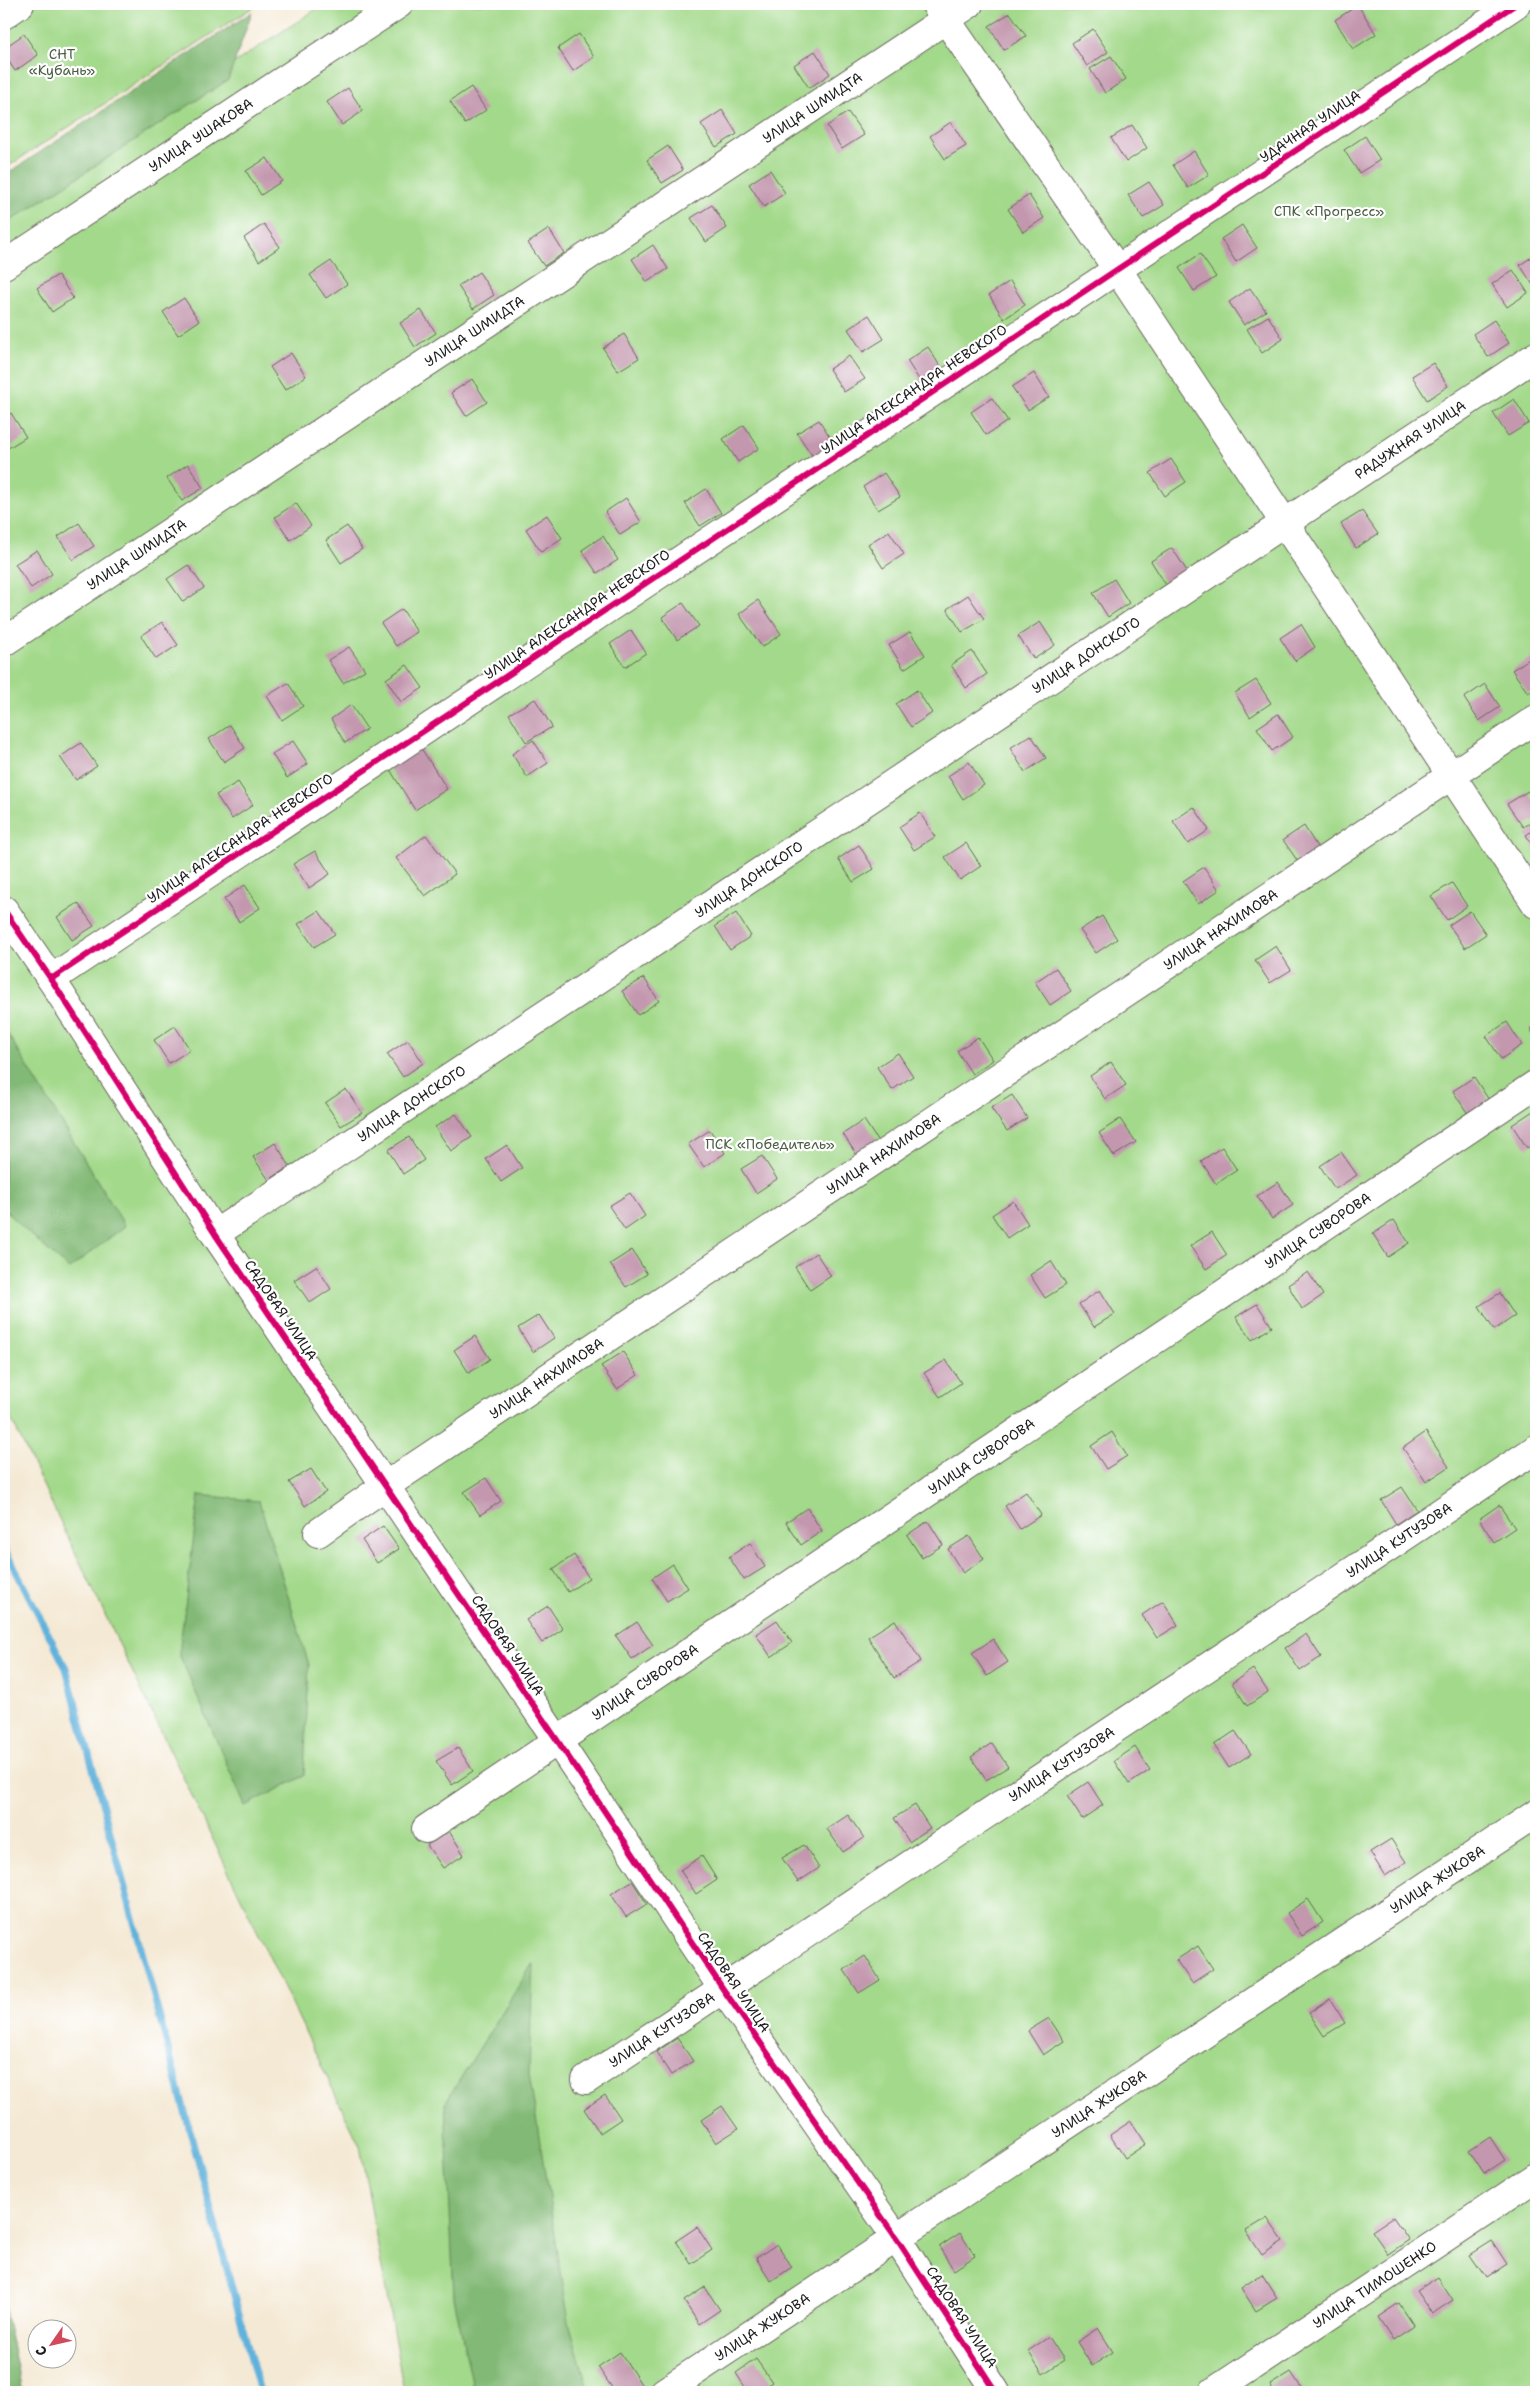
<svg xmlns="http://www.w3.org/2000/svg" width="1540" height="2396" font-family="'Shantell Sans',sans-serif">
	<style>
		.green { fill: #a3d98a; stroke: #607a53 }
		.forest { fill: #82b976; stroke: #4f6a49 }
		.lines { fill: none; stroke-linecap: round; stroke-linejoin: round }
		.stream { stroke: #61b2dc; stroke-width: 7 }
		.building { fill: #c397ae }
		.minor-casing { stroke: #68645c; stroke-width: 30 }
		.minor { stroke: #fff; stroke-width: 28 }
		.cycleway-casing { stroke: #fff; stroke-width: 9 }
		.cycleway { stroke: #d6006c; stroke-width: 6 }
		.labels { text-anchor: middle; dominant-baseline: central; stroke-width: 4.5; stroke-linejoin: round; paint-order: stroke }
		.park-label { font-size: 14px; fill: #4b5e42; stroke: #fff }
		.street-label { font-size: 14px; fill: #1c1c1c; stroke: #fff }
	</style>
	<rect width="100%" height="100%" fill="#fff"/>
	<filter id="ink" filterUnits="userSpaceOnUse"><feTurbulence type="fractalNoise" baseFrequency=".02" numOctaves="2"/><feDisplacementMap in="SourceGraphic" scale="10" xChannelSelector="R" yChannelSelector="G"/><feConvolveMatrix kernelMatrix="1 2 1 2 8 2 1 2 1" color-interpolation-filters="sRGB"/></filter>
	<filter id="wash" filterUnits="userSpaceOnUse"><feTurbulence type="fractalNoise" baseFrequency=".0096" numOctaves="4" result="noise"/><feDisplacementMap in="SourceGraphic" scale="20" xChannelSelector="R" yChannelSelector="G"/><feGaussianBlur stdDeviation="1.12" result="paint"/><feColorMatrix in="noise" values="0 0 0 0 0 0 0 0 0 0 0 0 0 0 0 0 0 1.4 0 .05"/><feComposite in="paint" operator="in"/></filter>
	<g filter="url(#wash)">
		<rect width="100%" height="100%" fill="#f4e9d4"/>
		<g class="green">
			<path d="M4,4H258L4,169Z"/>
			<path d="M324,4H1536V2392H404L360,2146L4,1404V214Z"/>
		</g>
		<g class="forest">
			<path d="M252,12L228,80L4,225V176Z"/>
			<path d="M4,1028L125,1226L69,1269L12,1218L4,1207Z"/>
			<path d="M199,1495L259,1501L309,1665L304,1776L245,1806L179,1654Z"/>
			<path d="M533,1963L529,2074L569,2322L589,2392H474L454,2298L445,2103Z"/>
			<path d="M4,2305L22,2392H4Z"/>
		</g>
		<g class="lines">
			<path class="stream" d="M4,1548L66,1668L260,2392"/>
		</g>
		<g id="blocks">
			<g class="building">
				<path d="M1358,5L1376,34L1353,49L1335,20Z"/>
				<path d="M1010,13L1026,36L1004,50L989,26Z"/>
				<path d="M1093,29L1108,52L1087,66L1072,43Z"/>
				<path d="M24,34L38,55L15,71L4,54V48Z"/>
				<path d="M579,34L594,57L573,71L558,48Z"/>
				<path d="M815,51L830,74L809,88L794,65Z"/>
				<path d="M1111,56L1126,79L1105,93L1090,69Z"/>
				<path d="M471,87L486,110L465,124L450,101Z"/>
				<path d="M348,88L363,111L342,125L327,102Z"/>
				<path d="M722,110L737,134L716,147L701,124Z"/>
				<path d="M848,112L864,135L842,149L827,126Z"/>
				<path d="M951,122L966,146L945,159L930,136Z"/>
				<path d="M1132,125L1147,148L1126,162L1111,138Z"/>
				<path d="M1365,136L1380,160L1359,173L1344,150Z"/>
				<path d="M668,146L683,170L662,183L647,160Z"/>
				<path d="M1194,151L1209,175L1188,188L1173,165Z"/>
				<path d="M267,158L282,181L261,195L246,171Z"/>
				<path d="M770,170L785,193L764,207L749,184Z"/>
				<path d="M1149,182L1164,205L1143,218L1128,195Z"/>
				<path d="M1029,195L1044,218L1023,232L1008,209Z"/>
				<path d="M712,205L727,228L706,242L691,218Z"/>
				<path d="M264,224L280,247L259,261L244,238Z"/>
				<path d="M1242,225L1257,248L1236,262L1221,239Z"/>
				<path d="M549,229L564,253L544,266L528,243Z"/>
				<path d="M653,245L668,269L647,282L632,259Z"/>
				<path d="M1200,254L1216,277L1194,291L1179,268Z"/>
				<path d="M1536,254V287L1535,288L1520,265Z"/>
				<path d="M331,261L347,284L326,298L310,275Z"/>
				<path d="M1513,270L1528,293L1507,307L1492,284Z"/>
				<path d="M479,272L494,295L473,309L458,286Z"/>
				<path d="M58,275L73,298L52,312L37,288Z"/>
				<path d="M1010,281L1025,305L1004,319L989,295Z"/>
				<path d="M1250,288L1266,311L1244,325L1229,302Z"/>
				<path d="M184,298L199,321L178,335L163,312Z"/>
				<path d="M421,310L436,333L415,347L400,323Z"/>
				<path d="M869,315L884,339L863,352L848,329Z"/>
				<path d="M1268,316L1283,339L1262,353L1247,329Z"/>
				<path d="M1494,320L1509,343L1488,357L1473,334Z"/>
				<path d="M624,334L639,358L618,371L603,348Z"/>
				<path d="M928,347L943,371L922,384L907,361Z"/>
				<path d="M291,353L306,376L285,390L270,367Z"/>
				<path d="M849,356L865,379L844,392L829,369Z"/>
				<path d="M1433,363L1448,386L1427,400L1412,376Z"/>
				<path d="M1034,373L1049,397L1028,410L1012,387Z"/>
				<path d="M472,379L487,402L466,416L451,393Z"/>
				<path d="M992,398L1008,421L986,435L971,412Z"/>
				<path d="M1514,399L1529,423L1508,436L1493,413Z"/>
				<path d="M11,413L26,437L5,450L4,418Z"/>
				<path d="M819,420L834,443L813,457L797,433Z"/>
				<path d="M744,425L759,448L738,462L723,439Z"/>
				<path d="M1171,459L1186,482L1165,496L1150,473Z"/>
				<path d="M188,464L203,488L182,501L167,478Z"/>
				<path d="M884,473L900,497L878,510L863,487Z"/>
				<path d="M706,489L721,513L700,526L685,503Z"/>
				<path d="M626,498L641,522L620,535L605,512Z"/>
				<path d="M296,503L311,526L290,540L275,517Z"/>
				<path d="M1362,511L1378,534L1356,548L1341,524Z"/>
				<path d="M547,515L562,538L541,552L526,529Z"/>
				<path d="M79,523L94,546L73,560L58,537Z"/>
				<path d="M347,526L362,549L341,563L326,540Z"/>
				<path d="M889,531L904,554L883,568L868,544Z"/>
				<path d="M603,536L618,560L597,573L582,550Z"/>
				<path d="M1172,548L1187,571L1166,585L1151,561Z"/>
				<path d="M37,550L52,574L31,588L15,564Z"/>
				<path d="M188,565L204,588L183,602L167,579Z"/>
				<path d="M1114,579L1129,603L1108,617L1093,593Z"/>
				<path d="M968,595L984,619L962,632L947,609Z"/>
				<path d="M758,600L781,634L762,647L739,614Z"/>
				<path d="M683,603L699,626L677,640L662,617Z"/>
				<path d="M402,609L417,632L396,646L381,623Z"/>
				<path d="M162,622L178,645L156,659L141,636Z"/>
				<path d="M1040,622L1055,645L1034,659L1018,636Z"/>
				<path d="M1301,624L1315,647L1295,661L1280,638Z"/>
				<path d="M631,630L646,653L625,667L610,644Z"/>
				<path d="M910,632L925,655L904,669L889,645Z"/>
				<path d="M349,647L365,670L343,683L328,660Z"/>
				<path d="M972,651L987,674L966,688L951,665Z"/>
				<path d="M1534,656L1536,660V688L1528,693L1512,670Z"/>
				<path d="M407,665L423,688L401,702L386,679Z"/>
				<path d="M1256,680L1271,703L1250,717L1235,693Z"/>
				<path d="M288,683L303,706L282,720L267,696Z"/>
				<path d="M1485,684L1500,707L1479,721L1464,698Z"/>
				<path d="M917,690L932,713L911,727L896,704Z"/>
				<path d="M535,699L552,727L526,742L509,714Z"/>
				<path d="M351,705L367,729L345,743L331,719Z"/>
				<path d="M1278,714L1293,737L1272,751L1257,728Z"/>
				<path d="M230,725L245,748L224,762L209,739Z"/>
				<path d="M1031,735L1046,758L1025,772L1010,748Z"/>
				<path d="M533,740L548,763L527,777L512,754Z"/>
				<path d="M293,741L308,764L287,778L272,754Z"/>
				<path d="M81,743L97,766L76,780L60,757Z"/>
				<path d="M421,748L447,789L415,810L389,768Z"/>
				<path d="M969,762L984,785L963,799L948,776Z"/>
				<path d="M238,782L253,805L232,819L216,795Z"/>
				<path d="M1528,791L1536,803V819L1523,827L1507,804Z"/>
				<path d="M1194,807L1209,830L1188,844L1173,821Z"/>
				<path d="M920,813L935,837L914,850L899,827Z"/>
				<path d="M1304,826L1319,850L1299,863L1283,840Z"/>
				<path d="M1536,828V851L1526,835Z"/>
				<path d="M426,835L455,874L425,896L396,858Z"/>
				<path d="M966,843L981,866L960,880L945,857Z"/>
				<path d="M859,845L874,869L853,882L838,859Z"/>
				<path d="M315,851L330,874L309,888L293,864Z"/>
				<path d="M1204,867L1219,890L1198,904L1183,881Z"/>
				<path d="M1452,883L1467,906L1447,920L1431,896Z"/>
				<path d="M245,885L260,908L239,922L224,899Z"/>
				<path d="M78,903L94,926L72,940L57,917Z"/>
				<path d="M319,911L335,934L314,947L298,924Z"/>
				<path d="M1470,911L1486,934L1465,948L1449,925Z"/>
				<path d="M736,913L751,936L730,950L715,926Z"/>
				<path d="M1102,916L1117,939L1096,953L1080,930Z"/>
				<path d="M1276,946L1291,970L1270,983L1255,960Z"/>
				<path d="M1056,968L1071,991L1050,1005L1035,982Z"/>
				<path d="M644,978L659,1001L638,1015L622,991Z"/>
				<path d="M1507,1022L1522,1045L1501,1059L1486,1036Z"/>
				<path d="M1536,1025V1038L1530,1029Z"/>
				<path d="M175,1026L190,1050L169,1063L154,1040Z"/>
				<path d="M978,1037L993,1060L972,1074L957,1051Z"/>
				<path d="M408,1040L423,1063L403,1077L387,1054Z"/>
				<path d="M898,1053L913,1076L892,1090L877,1067Z"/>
				<path d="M1111,1062L1126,1085L1105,1099L1090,1076Z"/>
				<path d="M1474,1077L1489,1100L1468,1114L1453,1091Z"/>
				<path d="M346,1089L362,1113L341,1126L325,1103Z"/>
				<path d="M1012,1095L1027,1118L1007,1131L991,1108Z"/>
				<path d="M1533,1111L1536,1116V1142L1527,1148L1512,1125Z"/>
				<path d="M456,1114L472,1137L451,1151L435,1127Z"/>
				<path d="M1120,1119L1136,1142L1114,1156L1099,1133Z"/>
				<path d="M864,1120L879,1143L858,1157L843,1134Z"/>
				<path d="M710,1130L725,1153L704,1167L688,1144Z"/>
				<path d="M409,1137L424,1160L403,1174L388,1150Z"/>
				<path d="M275,1143L290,1166L269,1180L253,1157Z"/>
				<path d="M507,1145L522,1168L501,1182L486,1159Z"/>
				<path d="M1222,1147L1237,1170L1216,1184L1201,1161Z"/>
				<path d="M1341,1152L1357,1175L1335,1189L1320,1166Z"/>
				<path d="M762,1156L777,1179L756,1193L741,1169Z"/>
				<path d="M1278,1182L1293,1205L1272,1219L1257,1196Z"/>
				<path d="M630,1193L645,1216L625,1230L609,1206Z"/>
				<path d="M1013,1201L1028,1224L1007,1238L992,1215Z"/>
				<path d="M1394,1220L1409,1243L1388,1257L1373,1234Z"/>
				<path d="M1212,1232L1227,1255L1206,1269L1190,1246Z"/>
				<path d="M632,1250L647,1274L626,1287L610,1264Z"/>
				<path d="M816,1253L831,1276L810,1290L795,1267Z"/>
				<path d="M1051,1261L1066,1285L1045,1298L1030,1275Z"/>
				<path d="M316,1266L331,1289L310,1303L294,1280Z"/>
				<path d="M1308,1272L1323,1295L1302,1309L1288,1285Z"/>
				<path d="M1100,1290L1115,1314L1094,1327L1079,1304Z"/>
				<path d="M1500,1293L1515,1316L1494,1330L1479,1306Z"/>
				<path d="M1257,1304L1272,1327L1252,1340L1236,1317Z"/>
				<path d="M539,1315L554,1338L533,1352L518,1328Z"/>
				<path d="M475,1336L490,1359L469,1373L454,1350Z"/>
				<path d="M623,1352L638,1375L617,1389L601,1366Z"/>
				<path d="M946,1360L961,1383L940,1397L924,1373Z"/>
				<path d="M1112,1432L1127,1456L1106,1469L1091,1446Z"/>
				<path d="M1426,1432L1449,1467L1426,1482L1403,1448Z"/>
				<path d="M311,1469L326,1492L305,1506L289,1482Z"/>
				<path d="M486,1478L501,1501L480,1515L464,1492Z"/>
				<path d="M1402,1487L1417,1510L1396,1524L1381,1500Z"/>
				<path d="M1026,1492L1041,1515L1020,1529L1005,1506Z"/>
				<path d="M1499,1505L1515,1528L1494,1542L1479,1519Z"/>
				<path d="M807,1508L822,1531L801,1545L786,1522Z"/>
				<path d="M928,1521L943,1545L922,1558L907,1535Z"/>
				<path d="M383,1526L399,1549L377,1563L362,1540Z"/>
				<path d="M969,1536L984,1559L963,1573L948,1549Z"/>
				<path d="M750,1543L765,1567L744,1580L729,1557Z"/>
				<path d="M574,1555L589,1578L568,1592L553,1569Z"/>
				<path d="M673,1564L688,1588L667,1601L652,1578Z"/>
				<path d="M1163,1601L1178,1625L1157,1638L1142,1615Z"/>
				<path d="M548,1606L563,1629L542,1643L526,1620Z"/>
				<path d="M777,1620L792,1643L771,1657L756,1634Z"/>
				<path d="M895,1620L921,1661L894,1678L868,1637Z"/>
				<path d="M637,1622L653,1645L632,1659L616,1636Z"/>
				<path d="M1306,1634L1321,1657L1300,1671L1285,1648Z"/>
				<path d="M993,1639L1008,1662L987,1676L972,1653Z"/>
				<path d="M1253,1669L1268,1692L1247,1706L1232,1683Z"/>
				<path d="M1235,1731L1251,1754L1229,1768L1214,1745Z"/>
				<path d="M992,1743L1008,1767L986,1780L971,1757Z"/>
				<path d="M1135,1747L1150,1770L1129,1784L1114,1761Z"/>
				<path d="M458,1748L473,1771L452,1785L436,1761Z"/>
				<path d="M1088,1782L1103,1805L1082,1819L1067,1796Z"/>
				<path d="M915,1805L930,1828L909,1842L894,1818Z"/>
				<path d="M848,1815L864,1838L843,1852L827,1829Z"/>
				<path d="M449,1831L464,1855L443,1868L427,1845Z"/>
				<path d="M1391,1839L1406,1862L1385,1876L1370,1852Z"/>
				<path d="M804,1845L819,1868L798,1882L782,1858Z"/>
				<path d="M702,1856L717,1880L696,1894L680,1870Z"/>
				<path d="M632,1881L647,1904L626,1917L611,1894Z"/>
				<path d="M1308,1899L1323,1922L1302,1936L1287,1913Z"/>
				<path d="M1198,1946L1213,1969L1192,1983L1176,1960Z"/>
				<path d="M865,1956L880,1980L859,1993L844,1970Z"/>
				<path d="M1330,1999L1345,2023L1324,2036L1309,2013Z"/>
				<path d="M1049,2018L1064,2041L1043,2055L1028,2031Z"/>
				<path d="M677,2038L693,2061L671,2075L656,2052Z"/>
				<path d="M605,2095L621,2119L600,2133L584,2109Z"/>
				<path d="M722,2106L738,2129L716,2143L701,2120Z"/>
				<path d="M1131,2121L1146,2144L1125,2158L1110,2135Z"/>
				<path d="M1490,2137L1505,2160L1484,2174L1469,2151Z"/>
				<path d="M1393,2217L1409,2240L1388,2254L1372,2231Z"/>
				<path d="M1267,2218L1283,2241L1262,2255L1246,2231Z"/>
				<path d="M697,2227L712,2250L691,2264L676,2241Z"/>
				<path d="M960,2233L975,2256L954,2270L939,2247Z"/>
				<path d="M1492,2241L1507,2264L1486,2278L1470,2255Z"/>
				<path d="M777,2244L792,2267L771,2281L756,2258Z"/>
				<path d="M1262,2274L1277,2298L1256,2311L1241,2288Z"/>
				<path d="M1438,2277L1453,2300L1432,2314L1416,2291Z"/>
				<path d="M705,2287L720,2310L699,2324L684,2301Z"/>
				<path d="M1399,2303L1414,2326L1393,2340L1378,2317Z"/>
				<path d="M1098,2328L1113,2352L1092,2366L1077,2342Z"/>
				<path d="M1049,2337L1064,2360L1043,2374L1028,2351Z"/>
				<path d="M620,2352L643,2387L635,2392H615L598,2367Z"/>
				<path d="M756,2359L772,2382L756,2392H748L736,2373Z"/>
				<path d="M1291,2372L1304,2392H1274L1270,2385Z"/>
			</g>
		</g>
	</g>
	<g filter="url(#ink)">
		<use href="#blocks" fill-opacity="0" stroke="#68645c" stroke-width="1"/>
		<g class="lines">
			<g class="minor-casing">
				<g id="minor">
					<path d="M936,5L1117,269L1536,904"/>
					<path d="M4,15L20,4"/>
					<path id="s1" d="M4,265L399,4"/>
					<path id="s2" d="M4,642L969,4"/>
					<path d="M4,910L51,979L215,1234L557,1740L723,1989L897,2239L996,2392"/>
					<path d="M51,979L1516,4"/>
					<path id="s3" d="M215,1234L1536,356"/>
					<path id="s4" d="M318,1533L385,1486L1536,719"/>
					<path id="s5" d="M426,1829L1536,1084"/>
					<path id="s6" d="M586,2080L1536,1449"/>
					<path id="s7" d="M664,2392L1536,1814"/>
					<path id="s8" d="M1213,2392L1536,2177"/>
				</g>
			</g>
			<use href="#minor" class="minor"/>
			<g class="cycleway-casing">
				<g id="cycleway">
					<path d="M4,910L51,979L215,1234L557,1740L723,1989L897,2239L996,2392"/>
					<path d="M51,979L1516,4"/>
				</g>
			</g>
			<use href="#cycleway" class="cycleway"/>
		</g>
	</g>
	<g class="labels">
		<g class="park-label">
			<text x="62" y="54">СНТ<tspan x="62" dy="16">«Кубань»</tspan></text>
			<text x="1329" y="211">СПК «Прогресс»</text>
			<text x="770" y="1144">ПСК «Победитель»</text>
		</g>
		<g class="street-label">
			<text stroke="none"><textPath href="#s2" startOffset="969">УЛИЦА ШМИДТА</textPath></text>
			<text transform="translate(1310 126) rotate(-34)">УДАЧНАЯ УЛИЦА</text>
			<text stroke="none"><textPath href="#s1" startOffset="236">УЛИЦА УШАКОВА</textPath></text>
			<text stroke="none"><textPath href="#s2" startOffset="564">УЛИЦА ШМИДТА</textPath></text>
			<text transform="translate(914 389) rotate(-34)">УЛИЦА АЛЕКСАНДРА НЕВСКОГО</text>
			<text stroke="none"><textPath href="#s3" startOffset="1435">РАДУЖНАЯ УЛИЦА</textPath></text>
			<text stroke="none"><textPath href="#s2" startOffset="159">УЛИЦА ШМИДТА</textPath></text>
			<text transform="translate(577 614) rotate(-34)">УЛИЦА АЛЕКСАНДРА НЕВСКОГО</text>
			<text stroke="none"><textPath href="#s3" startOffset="1046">УЛИЦА ДОНСКОГО</textPath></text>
			<text transform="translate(240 838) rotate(-34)">УЛИЦА АЛЕКСАНДРА НЕВСКОГО</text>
			<text stroke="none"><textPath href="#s3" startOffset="641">УЛИЦА ДОНСКОГО</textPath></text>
			<text stroke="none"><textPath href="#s4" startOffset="1086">УЛИЦА НАХИМОВА</textPath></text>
			<text stroke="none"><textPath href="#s3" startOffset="236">УЛИЦА ДОНСКОГО</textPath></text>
			<text stroke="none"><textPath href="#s4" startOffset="681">УЛИЦА НАХИМОВА</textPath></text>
			<text stroke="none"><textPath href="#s5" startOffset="1074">УЛИЦА СУВОРОВА</textPath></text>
			<text transform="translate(281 1310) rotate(56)">САДОВАЯ УЛИЦА</text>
			<text stroke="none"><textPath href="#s4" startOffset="276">УЛИЦА НАХИМОВА</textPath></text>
			<text stroke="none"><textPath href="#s5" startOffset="669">УЛИЦА СУВОРОВА</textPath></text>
			<text stroke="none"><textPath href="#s6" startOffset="976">УЛИЦА КУТУЗОВА</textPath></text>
			<text transform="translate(508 1645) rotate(56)">САДОВАЯ УЛИЦА</text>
			<text stroke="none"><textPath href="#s5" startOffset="264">УЛИЦА СУВОРОВА</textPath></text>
			<text stroke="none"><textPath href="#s6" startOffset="571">УЛИЦА КУТУЗОВА</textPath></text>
			<text stroke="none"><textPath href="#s7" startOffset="928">УЛИЦА ЖУКОВА</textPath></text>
			<text transform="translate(734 1982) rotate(56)">САДОВАЯ УЛИЦА</text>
			<text stroke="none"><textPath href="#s6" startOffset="91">УЛИЦА КУТУЗОВА</textPath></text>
			<text stroke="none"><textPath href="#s7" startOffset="522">УЛИЦА ЖУКОВА</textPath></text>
			<text stroke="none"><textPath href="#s8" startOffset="194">УЛИЦА ТИМОШЕНКО</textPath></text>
			<text transform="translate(962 2317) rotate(57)">САДОВАЯ УЛИЦА</text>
			<text stroke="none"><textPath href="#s7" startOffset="118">УЛИЦА ЖУКОВА</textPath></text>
		</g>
	</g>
	<rect width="1540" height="2396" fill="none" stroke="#fff" stroke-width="20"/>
	<g transform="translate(52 2344) rotate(236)"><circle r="24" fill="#ffffff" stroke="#a4a4a4"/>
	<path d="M0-4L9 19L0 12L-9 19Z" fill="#d1495b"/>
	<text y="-8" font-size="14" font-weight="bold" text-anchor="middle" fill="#1c1c1c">С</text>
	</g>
</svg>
